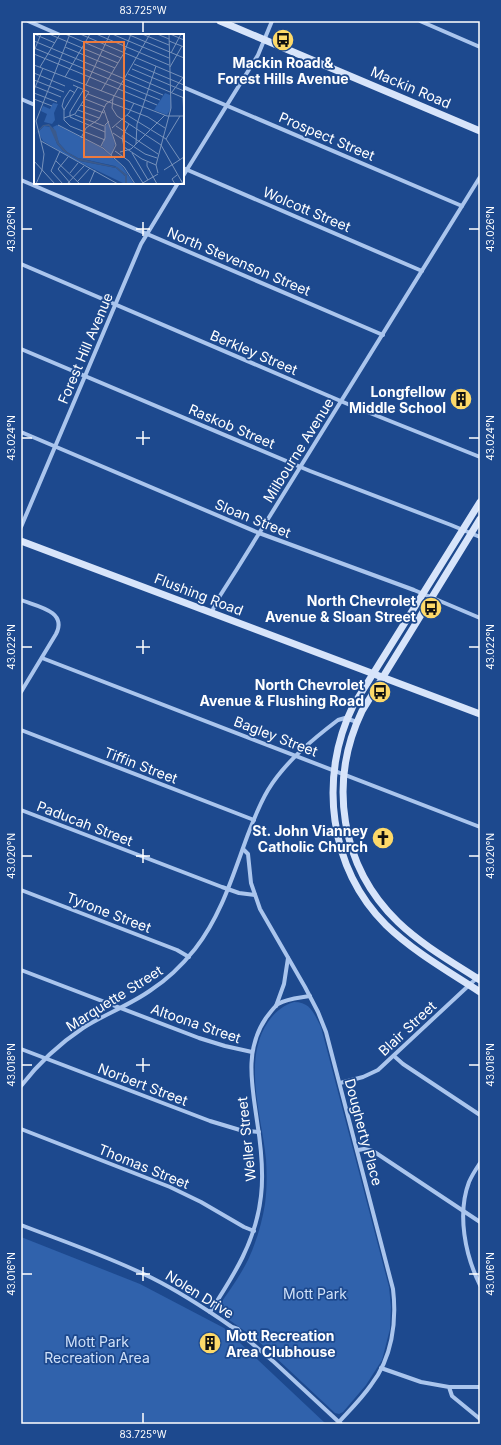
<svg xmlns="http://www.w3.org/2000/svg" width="501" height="1445" font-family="Inter,sans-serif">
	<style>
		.green { fill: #3062ac }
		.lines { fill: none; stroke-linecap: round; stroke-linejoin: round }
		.street { stroke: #aac5ed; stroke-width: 4 }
		.secondary { stroke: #d7e4fa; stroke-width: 7 }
		.ticks { fill: none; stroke: #fff; stroke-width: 1.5 }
		.labels { text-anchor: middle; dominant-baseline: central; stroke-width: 3.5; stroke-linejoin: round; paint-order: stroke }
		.poi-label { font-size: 14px; font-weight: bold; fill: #fff; stroke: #1d498e; text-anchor: end }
		.street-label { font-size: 14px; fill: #fff; stroke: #1d498e }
		.park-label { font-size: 14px; fill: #d0e1f9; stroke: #1d498e }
		.inset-road { fill: none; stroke: #7792bb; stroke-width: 1 }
		.view { fill: #ed7a3d; fill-opacity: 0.15; stroke: #ed7a3d; stroke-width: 2 }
		.inset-edge { fill: none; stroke: #fff; stroke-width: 2 }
		.neatline { fill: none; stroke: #fff; stroke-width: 1.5 }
		.ticks-label { font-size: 10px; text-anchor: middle; fill: #fff }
	</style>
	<rect width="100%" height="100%" fill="#1d498e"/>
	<g class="green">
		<path d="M294,1002C311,1002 314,1014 321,1027L389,1287L391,1307L390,1329L382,1360L366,1385L343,1412L339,1414L335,1413L256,1339L221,1314L218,1310L219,1306C229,1291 240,1276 248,1260C256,1243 262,1223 265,1204C267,1189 267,1174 266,1159C262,1117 242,1060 268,1022C275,1012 282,1006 294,1002Z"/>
		<path d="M21,1237L140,1284L224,1328L326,1424H21Z"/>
	</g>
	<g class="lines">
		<g class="street">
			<path d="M28,21L60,35"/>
			<path d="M420,21L480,47"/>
			<path d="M183,87L462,206"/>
			<path d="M21,99L35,105"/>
			<path d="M183,168L422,271"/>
			<path d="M183,176L258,55L272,21"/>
			<path d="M21,180L383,335"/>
			<path d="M21,264L350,405L480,457"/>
			<path d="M21,349L310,471L451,525L480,537"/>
			<path d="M21,432L259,533L414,590L480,618"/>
			<path d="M21,527L141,244L178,183"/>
			<path d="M21,600C36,606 68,611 56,634L21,692"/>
			<path d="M212,612L216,602L237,569L480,177"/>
			<path d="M42,658L480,827"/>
			<path d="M21,730L254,820"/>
			<path d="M21,810L222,887L239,893L255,895"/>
			<path d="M243,849L248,854L251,883L260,909L305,987L318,1012L326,1032L393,1289C397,1322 392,1358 371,1385C362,1398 350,1410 339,1422"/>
			<path d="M21,890L177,950L189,957"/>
			<path d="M21,970L199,1038L225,1046L252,1052"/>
			<path d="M276,1006L284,984L288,958"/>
			<path d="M21,1049L210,1121L240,1130L259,1132"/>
			<path d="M394,1056L403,1064L480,1115"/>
			<path d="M340,1083L363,1077L378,1070L480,975"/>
			<path d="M21,1086C38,1064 59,1044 83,1028C105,1014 130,1005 151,990C168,979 183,964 195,949C221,916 233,875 247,837C253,821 259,805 268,790C285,762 313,739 338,720L345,718L357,722"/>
			<path d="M21,1129L170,1187L201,1202L244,1227L254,1231"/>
			<path d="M358,1150L364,1149L373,1151L480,1222"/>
			<path d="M480,1163C476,1169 472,1175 469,1182C457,1214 465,1255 480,1285"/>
			<path d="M21,1225C65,1242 110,1257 152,1278C180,1292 206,1309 232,1327L238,1329L242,1335L274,1362L341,1424"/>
			<path d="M210,1312C234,1275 256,1241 261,1196C264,1171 261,1146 257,1121C252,1085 244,1050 266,1018C270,1013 273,1008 278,1004C288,998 299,998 310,996"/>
			<path d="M381,1368L421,1382L449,1387L452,1396L480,1419"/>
			<path d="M449,1387H480"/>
		</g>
		<g class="secondary">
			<path d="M220,21L480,131"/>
			<path d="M480,502L353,706C318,777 329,868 386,925C414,952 448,971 480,992"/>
			<path d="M480,519L362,711C328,782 340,866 398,922C422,945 452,962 480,980"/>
			<path d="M21,541L480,714"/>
		</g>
	</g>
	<path class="ticks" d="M143,22V32M143,222V236M22,229H32M136,229H150M469,229H479M143,431V445M22,438H32M136,438H150M469,438H479M143,640V654M22,647H32M136,647H150M469,647H479M143,849V863M22,856H32M136,856H150M469,856H479M143,1058V1072M22,1065H32M136,1065H150M469,1065H479M143,1267V1281M22,1274H32M136,1274H150M469,1274H479M143,1413V1423"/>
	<defs>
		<g id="bus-disc" transform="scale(1.15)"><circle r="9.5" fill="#fdd969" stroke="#1d498e"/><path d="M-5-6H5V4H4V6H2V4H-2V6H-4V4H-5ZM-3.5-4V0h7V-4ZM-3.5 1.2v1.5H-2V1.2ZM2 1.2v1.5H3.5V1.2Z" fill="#111"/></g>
		<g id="building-disc" transform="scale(1.15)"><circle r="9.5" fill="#fdd969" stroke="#1d498e"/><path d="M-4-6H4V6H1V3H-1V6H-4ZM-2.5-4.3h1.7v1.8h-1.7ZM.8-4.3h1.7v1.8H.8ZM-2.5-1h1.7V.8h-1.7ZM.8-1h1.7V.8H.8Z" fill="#111"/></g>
		<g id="church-disc" transform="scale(1.15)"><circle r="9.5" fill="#fdd969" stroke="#1d498e"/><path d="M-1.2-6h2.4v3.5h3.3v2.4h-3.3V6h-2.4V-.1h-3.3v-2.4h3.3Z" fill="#111"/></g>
	</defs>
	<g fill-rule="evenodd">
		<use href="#bus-disc" x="283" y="40"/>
		<use href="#building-disc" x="461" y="399"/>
		<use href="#bus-disc" x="431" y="608"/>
		<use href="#bus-disc" x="380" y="692"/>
		<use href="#church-disc" x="383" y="838"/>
		<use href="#building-disc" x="210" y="1343"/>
	</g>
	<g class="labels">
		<g class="poi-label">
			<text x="283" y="62" text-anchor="middle">Mackin Road &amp;<tspan x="283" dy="16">Forest Hills Avenue</tspan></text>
			<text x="446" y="391">Longfellow<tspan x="446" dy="16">Middle School</tspan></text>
			<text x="416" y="600">North Chevrolet<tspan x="416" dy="16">Avenue &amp; Sloan Street</tspan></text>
			<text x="364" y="684">North Chevrolet<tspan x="364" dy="16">Avenue &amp; Flushing Road</tspan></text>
			<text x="368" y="830">St. John Vianney<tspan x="368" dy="16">Catholic Church</tspan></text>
			<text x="226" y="1335" text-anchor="start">Mott Recreation<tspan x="226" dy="16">Area Clubhouse</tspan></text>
		</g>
		<g class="street-label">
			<text transform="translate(411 87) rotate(23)">Mackin Road</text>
			<text transform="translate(327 136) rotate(23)">Prospect Street</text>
			<text transform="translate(307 209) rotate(23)">Wolcott Street</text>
			<text transform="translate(239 261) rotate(23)">North Stevenson Street</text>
			<text transform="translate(85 348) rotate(-67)">Forest Hill Avenue</text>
			<text transform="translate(254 352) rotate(23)">Berkley Street</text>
			<text transform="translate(232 426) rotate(23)">Raskob Street</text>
			<text transform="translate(298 450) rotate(-58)">Milbourne Avenue</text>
			<text transform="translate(253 518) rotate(22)">Sloan Street</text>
			<text transform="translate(199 594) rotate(21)">Flushing Road</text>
			<text transform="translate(276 736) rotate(21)">Bagley Street</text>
			<text transform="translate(141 765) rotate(21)">Tiffin Street</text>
			<text transform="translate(85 823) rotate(21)">Paducah Street</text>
			<text transform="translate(109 912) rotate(21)">Tyrone Street</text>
			<text transform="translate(114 998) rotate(-32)">Marquette Street</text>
			<text transform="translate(196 1023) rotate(19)">Altoona Street</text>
			<text transform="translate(407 1028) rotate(-43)">Blair Street</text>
			<text transform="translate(143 1084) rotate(21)">Norbert Street</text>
			<text transform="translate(364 1132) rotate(75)">Dougherty Place</text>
			<text transform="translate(246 1139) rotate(-96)">Weller Street</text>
			<text transform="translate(144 1166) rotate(22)">Thomas Street</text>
			<text transform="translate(200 1294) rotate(32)">Nolen Drive</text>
		</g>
		<g class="park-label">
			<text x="315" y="1293">Mott Park</text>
			<text x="97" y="1341">Mott Park<tspan x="97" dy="16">Recreation Area</tspan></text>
		</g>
	</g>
	<g transform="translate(34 34)">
		<rect width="150" height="150" fill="#1d498e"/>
		<path d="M131,59L136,61L137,74L133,81L120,76ZM74,88L81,110L77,121L68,112L71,104V93ZM23,91L68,114L88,132L100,150H93V141L81,132L44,124L33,118L25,109L19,93ZM10,92L17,93L23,110L29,117L46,127L82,134L91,142V150L37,124L9,107L4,98Z" fill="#3062ac"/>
		<path d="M19,69L24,70L20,79L21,86L18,90L10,88L13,80L7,77L9,72L16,75Z" fill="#3062ac"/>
		<path d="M15,90L22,97L25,109L33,118L44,124L83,133L93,141V150H91V142L82,134L46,127L29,117L23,110L15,92H10L0,101L9,91Z" fill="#3a5a8d"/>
		<path class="inset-road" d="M0,0L21,9M15,0L84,29M31,0L87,24M46,0L150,44M62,0L135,31M78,0L135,24M93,0L150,24M108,0L135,11M116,0L79,64L78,74L83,82L127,111L149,150L147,146M123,0L135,5M136,0L150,6M0,7L129,61M135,7L150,13M31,13L81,34M0,14L126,66M0,17L7,0M137,19L147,0M0,20L123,71M100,30L150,51M0,31L133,82H150M6,33L26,0M136,33L148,12M98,35L150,57M0,39L31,52M94,40L150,64M31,43L56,0M0,46L30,58M52,51L76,0M0,52L27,63M44,53L30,76V86L36,92L71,106M50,55L36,78V83L71,98M0,56L9,34M67,57L90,19L97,0M138,58L150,42M0,59L23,68M54,60L114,83L131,94M149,63L150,84M0,65L18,72M51,65L71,73M47,71L70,79M30,76L28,72L30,65L36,56L41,59M44,76L65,84M70,76L82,111L77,121M41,81L70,92M93,81L132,105L146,126M30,84L41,80L55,58L39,51M95,90L88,103L90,113L108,125L122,131M24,91L69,114L90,133L101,150M82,92L124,120M78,94L95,79L100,69M79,99L111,120L123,124M47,104L52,94L65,85L72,70L79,65M132,105L146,82M7,107L84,150M102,110L103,90L122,32M67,112L71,104V91L75,87M26,117L17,137L29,150M81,117L95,127L109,149M86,118L97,115L131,81M98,119L114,146M34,123L24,135L37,150M0,127L21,150M22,127L46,150M113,128V132L123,150M130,136L150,123M36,139L44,129M124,139L122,131L137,74L135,0M44,147L56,134M2,150L8,136L10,120L2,87L36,0M33,150L50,132M55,150L61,136M107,150L124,140M141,150L138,145L143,141"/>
		<path class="view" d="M50,8H90V123H50Z"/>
		<rect width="150" height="150" class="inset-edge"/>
	</g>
	<rect width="501" height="1445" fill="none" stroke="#1d498e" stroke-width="44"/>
	<rect x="22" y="22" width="457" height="1401" class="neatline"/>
	<g class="ticks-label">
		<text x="143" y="14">83.725°W</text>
		<text transform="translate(11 229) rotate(-90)" y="4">43.026°N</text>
		<text transform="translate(490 229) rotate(-90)" y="4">43.026°N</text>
		<text transform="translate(11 438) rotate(-90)" y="4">43.024°N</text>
		<text transform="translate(490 438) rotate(-90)" y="4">43.024°N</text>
		<text transform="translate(11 647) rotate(-90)" y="4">43.022°N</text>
		<text transform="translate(490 647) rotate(-90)" y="4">43.022°N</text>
		<text transform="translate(11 856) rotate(-90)" y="4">43.020°N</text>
		<text transform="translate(490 856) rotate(-90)" y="4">43.020°N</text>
		<text transform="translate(11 1065) rotate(-90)" y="4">43.018°N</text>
		<text transform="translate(490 1065) rotate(-90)" y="4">43.018°N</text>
		<text transform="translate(11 1274) rotate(-90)" y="4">43.016°N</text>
		<text transform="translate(490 1274) rotate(-90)" y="4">43.016°N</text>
		<text x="143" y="1438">83.725°W</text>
	</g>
</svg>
